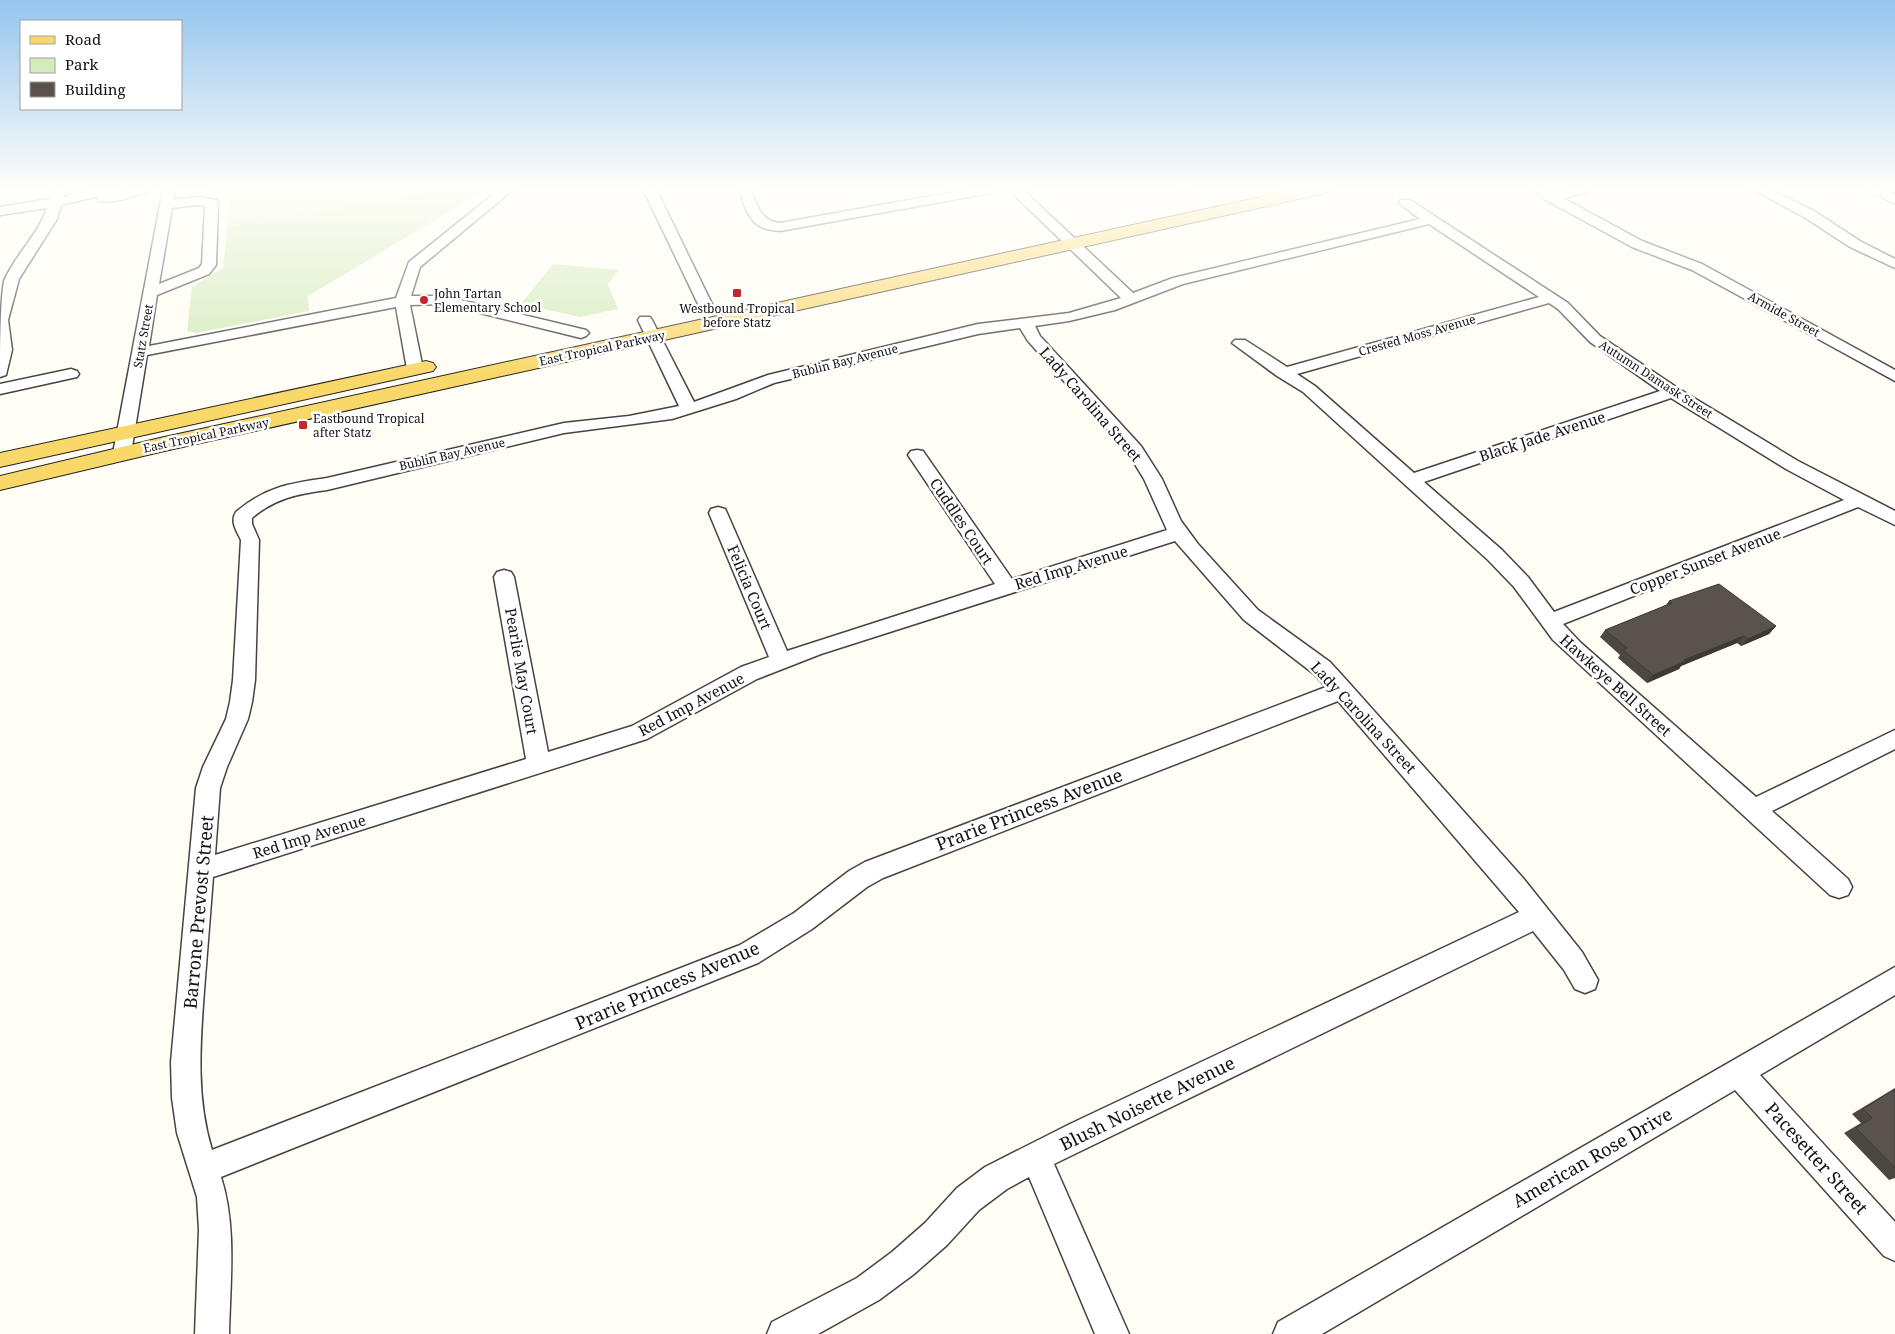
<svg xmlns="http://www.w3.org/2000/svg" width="1895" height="1334" font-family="'Noto Serif',serif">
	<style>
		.green { fill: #d4ebbc }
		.pitch { fill: #e5f2ce }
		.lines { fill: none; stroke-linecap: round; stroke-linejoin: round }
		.minor-casing { stroke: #444; stroke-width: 3 }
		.major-casing { stroke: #222; stroke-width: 2 }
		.path { stroke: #333; stroke-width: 2; stroke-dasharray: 3 2; stroke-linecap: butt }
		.minor { fill: #fff; fill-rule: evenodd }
		.major { fill: #f9d86a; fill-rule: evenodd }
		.wall { fill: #4d4742 }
		.shaded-wall { fill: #3e3936 }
		.building { fill: #59524d; stroke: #3e3936 }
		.poi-dot { fill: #c3262b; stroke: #fff; stroke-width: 2 }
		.labels { text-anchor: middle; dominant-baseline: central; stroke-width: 5; stroke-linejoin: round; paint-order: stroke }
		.far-poi-label { font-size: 12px; fill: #111; stroke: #fff; text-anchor: start }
		.far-street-label { font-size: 12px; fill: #111; stroke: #fff }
		.street-label { font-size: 15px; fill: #111; stroke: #fff }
		.near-street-label { font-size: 18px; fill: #111; stroke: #fff }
	</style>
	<rect width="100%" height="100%" fill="#fffdf4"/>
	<g class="green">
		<path d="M447,189L485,190L308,296L309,311L196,333L187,331L192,287L223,268L227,228Z"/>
		<path d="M553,264L619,270L608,284L618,309L580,317L521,304Z"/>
	</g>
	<path class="pitch" d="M204,189H447L227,228L230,198Z"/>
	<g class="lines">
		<g class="minor-casing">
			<g id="minor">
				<path d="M54,189H66L64,197L92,189H123L121,192L129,189H149L147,192C133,196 115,204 99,201L98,198L99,196L61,205L57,219L19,279L8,320L12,350L6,375L0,377C0,351 0,303 4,281C15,255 38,235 47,208L0,215V207L50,199Z"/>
				<path d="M163,189H175L173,200L196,197L217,200L218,203L216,265L209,274L157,295L149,346L396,298L409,262L500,189H514L420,267L411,296H444L586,330L589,333L586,336L581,338L444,304L410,305L423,369L421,372H409L407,369L396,307L147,355L131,453L128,457L122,458L116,457L113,453ZM196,205L205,206L202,264L199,268L159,284L172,208Z"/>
				<path d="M643,189H656L713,306L711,309H701L699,306Z"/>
				<path d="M739,189H751C757,205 761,222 780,223L970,189H997L991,193L780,231C751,230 747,214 739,189Z"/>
				<path d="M1008,189H1022L1133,293L1173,278L1420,219L1399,203L1400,200H1410L1568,303L1600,336L1679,389L1798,461L1895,511V525L1858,507L1563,624L1581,643L1756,797L1895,730V749L1772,811L1848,879L1852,887L1848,895L1839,898L1830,895L1553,640L1514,587L1488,560L1303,392L1277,376L1232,343L1235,340H1245L1287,367L1539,297L1429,224L1183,284L1115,310L1069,321L1035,326L1040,336L1141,446L1162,479L1181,521L1198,544L1258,610L1330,662L1350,684L1523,878L1582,952L1598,980L1595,989L1585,993L1575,989L1564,970L1533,931L1054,1164L1129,1334H1095L1029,1177L1007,1189L979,1210L947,1245L914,1274L879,1300L818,1334H767L772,1322L857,1278L892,1252L925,1223L957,1188L985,1167L1070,1124L1519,912L1338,701L883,878L867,887L812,929L758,963L221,1177C237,1227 230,1282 229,1334H195L199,1230L197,1197L177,1133L172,1098L171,1062L196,788L203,767L226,719L230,702L233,680L241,540C236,530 230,521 236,512C265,487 291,483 327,478L564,423L629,416L679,406L638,320L640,317H650L652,320L694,402L768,375L978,324L1069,313L1121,298ZM1549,303L1558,309L1590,342L1660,391L1414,473L1315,386L1297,374ZM1020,328L1028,341L1128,453L1144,479L1167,530L1012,579L923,451L917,450L911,451L908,455L995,584L787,651L727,513L725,509L718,507L711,509L709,513L769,657L741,667L632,726L548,752L514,577L511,572L504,570L497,572L494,577L526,759L215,855L220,788L227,767L248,719L252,702L255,680L259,540L252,524V518C275,498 298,494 327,490L564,433L672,419L736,399L774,383L978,334ZM1671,398L1786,469L1844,500L1554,612L1528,577L1502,550L1424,482ZM1175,541L1244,620L1314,674L1326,687L865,862L849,871L794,913L740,945L212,1150C196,1098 200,1045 204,991C207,953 210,915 213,877L647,739L757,679L821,654Z"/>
				<path d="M1532,189H1548L1554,193L1566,189H1589L1587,192L1563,198L1642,241L1702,264L1895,370V381L1692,270L1632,247L1546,200Z"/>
				<path d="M1752,189H1769L1814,211L1860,241L1895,259V268L1850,247L1804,217Z"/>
				<path d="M1865,189H1882L1895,195V204Z"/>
				<path d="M71,369L77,371L79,374L77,377L0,394V384Z"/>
				<path d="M1895,967V995L1760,1075L1895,1222V1261L1884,1256L1735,1090L1322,1334H1273L1278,1322Z"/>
			</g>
		</g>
		<g class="major-casing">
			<g id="major">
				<path d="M1297,189H1329L1327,192L1321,194L160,452L0,490V476L160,438Z"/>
				<path d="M426,361L433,363L436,367L433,371L0,467V453Z"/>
			</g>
		</g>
		<path class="path" d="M1182,189L1187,193"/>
		<use href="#minor" class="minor"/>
		<use href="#major" class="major"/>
	</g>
	<g class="wall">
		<path d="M1669,601L1776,626L1769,634L1741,646L1737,643L1681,666L1679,669L1647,683L1618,658L1620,655L1600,637L1605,630L1666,605Z"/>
		<path d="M1895,1088V1178L1889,1180L1844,1133L1861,1123L1852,1114Z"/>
	</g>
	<g class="shaded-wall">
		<path d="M1776,626L1769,634L1741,646L1748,639Z"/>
		<path d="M1744,636L1737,643L1681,666L1679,669L1647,683L1653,675L1684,660Z"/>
	</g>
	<g class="building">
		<path d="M1719,584L1776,626L1748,639L1744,636L1684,660L1686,661L1653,675L1623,650L1627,648L1605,630L1672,603L1669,601Z"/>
		<path d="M1895,1089V1168L1856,1128L1872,1118L1863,1109Z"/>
	</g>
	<linearGradient id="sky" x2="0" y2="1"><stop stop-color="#95c5ee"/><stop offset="0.5" stop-color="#fffefa"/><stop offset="1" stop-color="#fffefa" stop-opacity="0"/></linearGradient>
	<rect width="1895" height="376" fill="url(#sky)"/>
	<g class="poi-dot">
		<rect x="732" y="288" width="10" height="10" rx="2.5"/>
		<circle cx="424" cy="300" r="5"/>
		<rect x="298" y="420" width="10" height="10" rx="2.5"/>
	</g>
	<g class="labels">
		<g class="far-poi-label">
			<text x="434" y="293">John Tartan<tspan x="434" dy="14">Elementary School</tspan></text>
			<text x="737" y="308" text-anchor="middle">Westbound Tropical<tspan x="737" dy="14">before Statz</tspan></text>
			<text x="313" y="418">Eastbound Tropical<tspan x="313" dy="14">after Statz</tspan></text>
		</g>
		<g class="far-street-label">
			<text transform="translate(1784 314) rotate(29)">Armide Street</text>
			<text transform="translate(1417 335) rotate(-16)">Crested Moss Avenue</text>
			<text transform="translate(143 336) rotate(-80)">Statz Street</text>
			<text transform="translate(602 348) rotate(-12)">East Tropical Parkway</text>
			<text transform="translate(845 361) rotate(-14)">Bublin Bay Avenue</text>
			<text transform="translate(1656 379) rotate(33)">Autumn Damask Street</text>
			<text transform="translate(206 435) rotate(-12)">East Tropical Parkway</text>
			<text transform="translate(452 454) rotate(-13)">Bublin Bay Avenue</text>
		</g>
		<g class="street-label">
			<text transform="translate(1091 404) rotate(49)">Lady Carolina Street</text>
			<text transform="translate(1542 436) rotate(-18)">Black Jade Avenue</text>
			<text transform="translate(962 521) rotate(56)">Cuddles Court</text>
			<text transform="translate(1705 561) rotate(-21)">Copper Sunset Avenue</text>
			<text transform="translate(1071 567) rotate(-17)">Red Imp Avenue</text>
			<text transform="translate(750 587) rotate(67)">Felicia Court</text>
			<text transform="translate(522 671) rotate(80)">Pearlie May Court</text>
			<text transform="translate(1616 685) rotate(42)">Hawkeye Bell Street</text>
			<text transform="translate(691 704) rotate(-28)">Red Imp Avenue</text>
			<text transform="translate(1364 717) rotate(47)">Lady Carolina Street</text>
			<text transform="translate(309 836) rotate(-17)">Red Imp Avenue</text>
		</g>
		<g class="near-street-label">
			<text transform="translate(1029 809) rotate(-21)">Prarie Princess Avenue</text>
			<text transform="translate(198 912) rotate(-85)">Barrone Prevost Street</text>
			<text transform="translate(667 985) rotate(-23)">Prarie Princess Avenue</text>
			<text transform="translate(1147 1103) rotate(-26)">Blush Noisette Avenue</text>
			<text transform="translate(1592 1157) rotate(-30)">American Rose Drive</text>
			<text transform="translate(1817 1158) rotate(48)">Pacesetter Street</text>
		</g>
	</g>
	<rect x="20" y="20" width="162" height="90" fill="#ffffff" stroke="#a0a0a0"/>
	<rect x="30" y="36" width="25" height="8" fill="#f9d86a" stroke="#a0a0a0"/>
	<text x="65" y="45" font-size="15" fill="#111111">Road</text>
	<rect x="30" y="58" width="25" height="15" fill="#d4ebbc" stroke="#a0a0a0"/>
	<text x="65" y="70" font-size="15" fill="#111111">Park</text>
	<rect x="30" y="82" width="25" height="15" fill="#59524d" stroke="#a0a0a0"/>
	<text x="65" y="95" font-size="15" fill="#111111">Building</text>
</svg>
